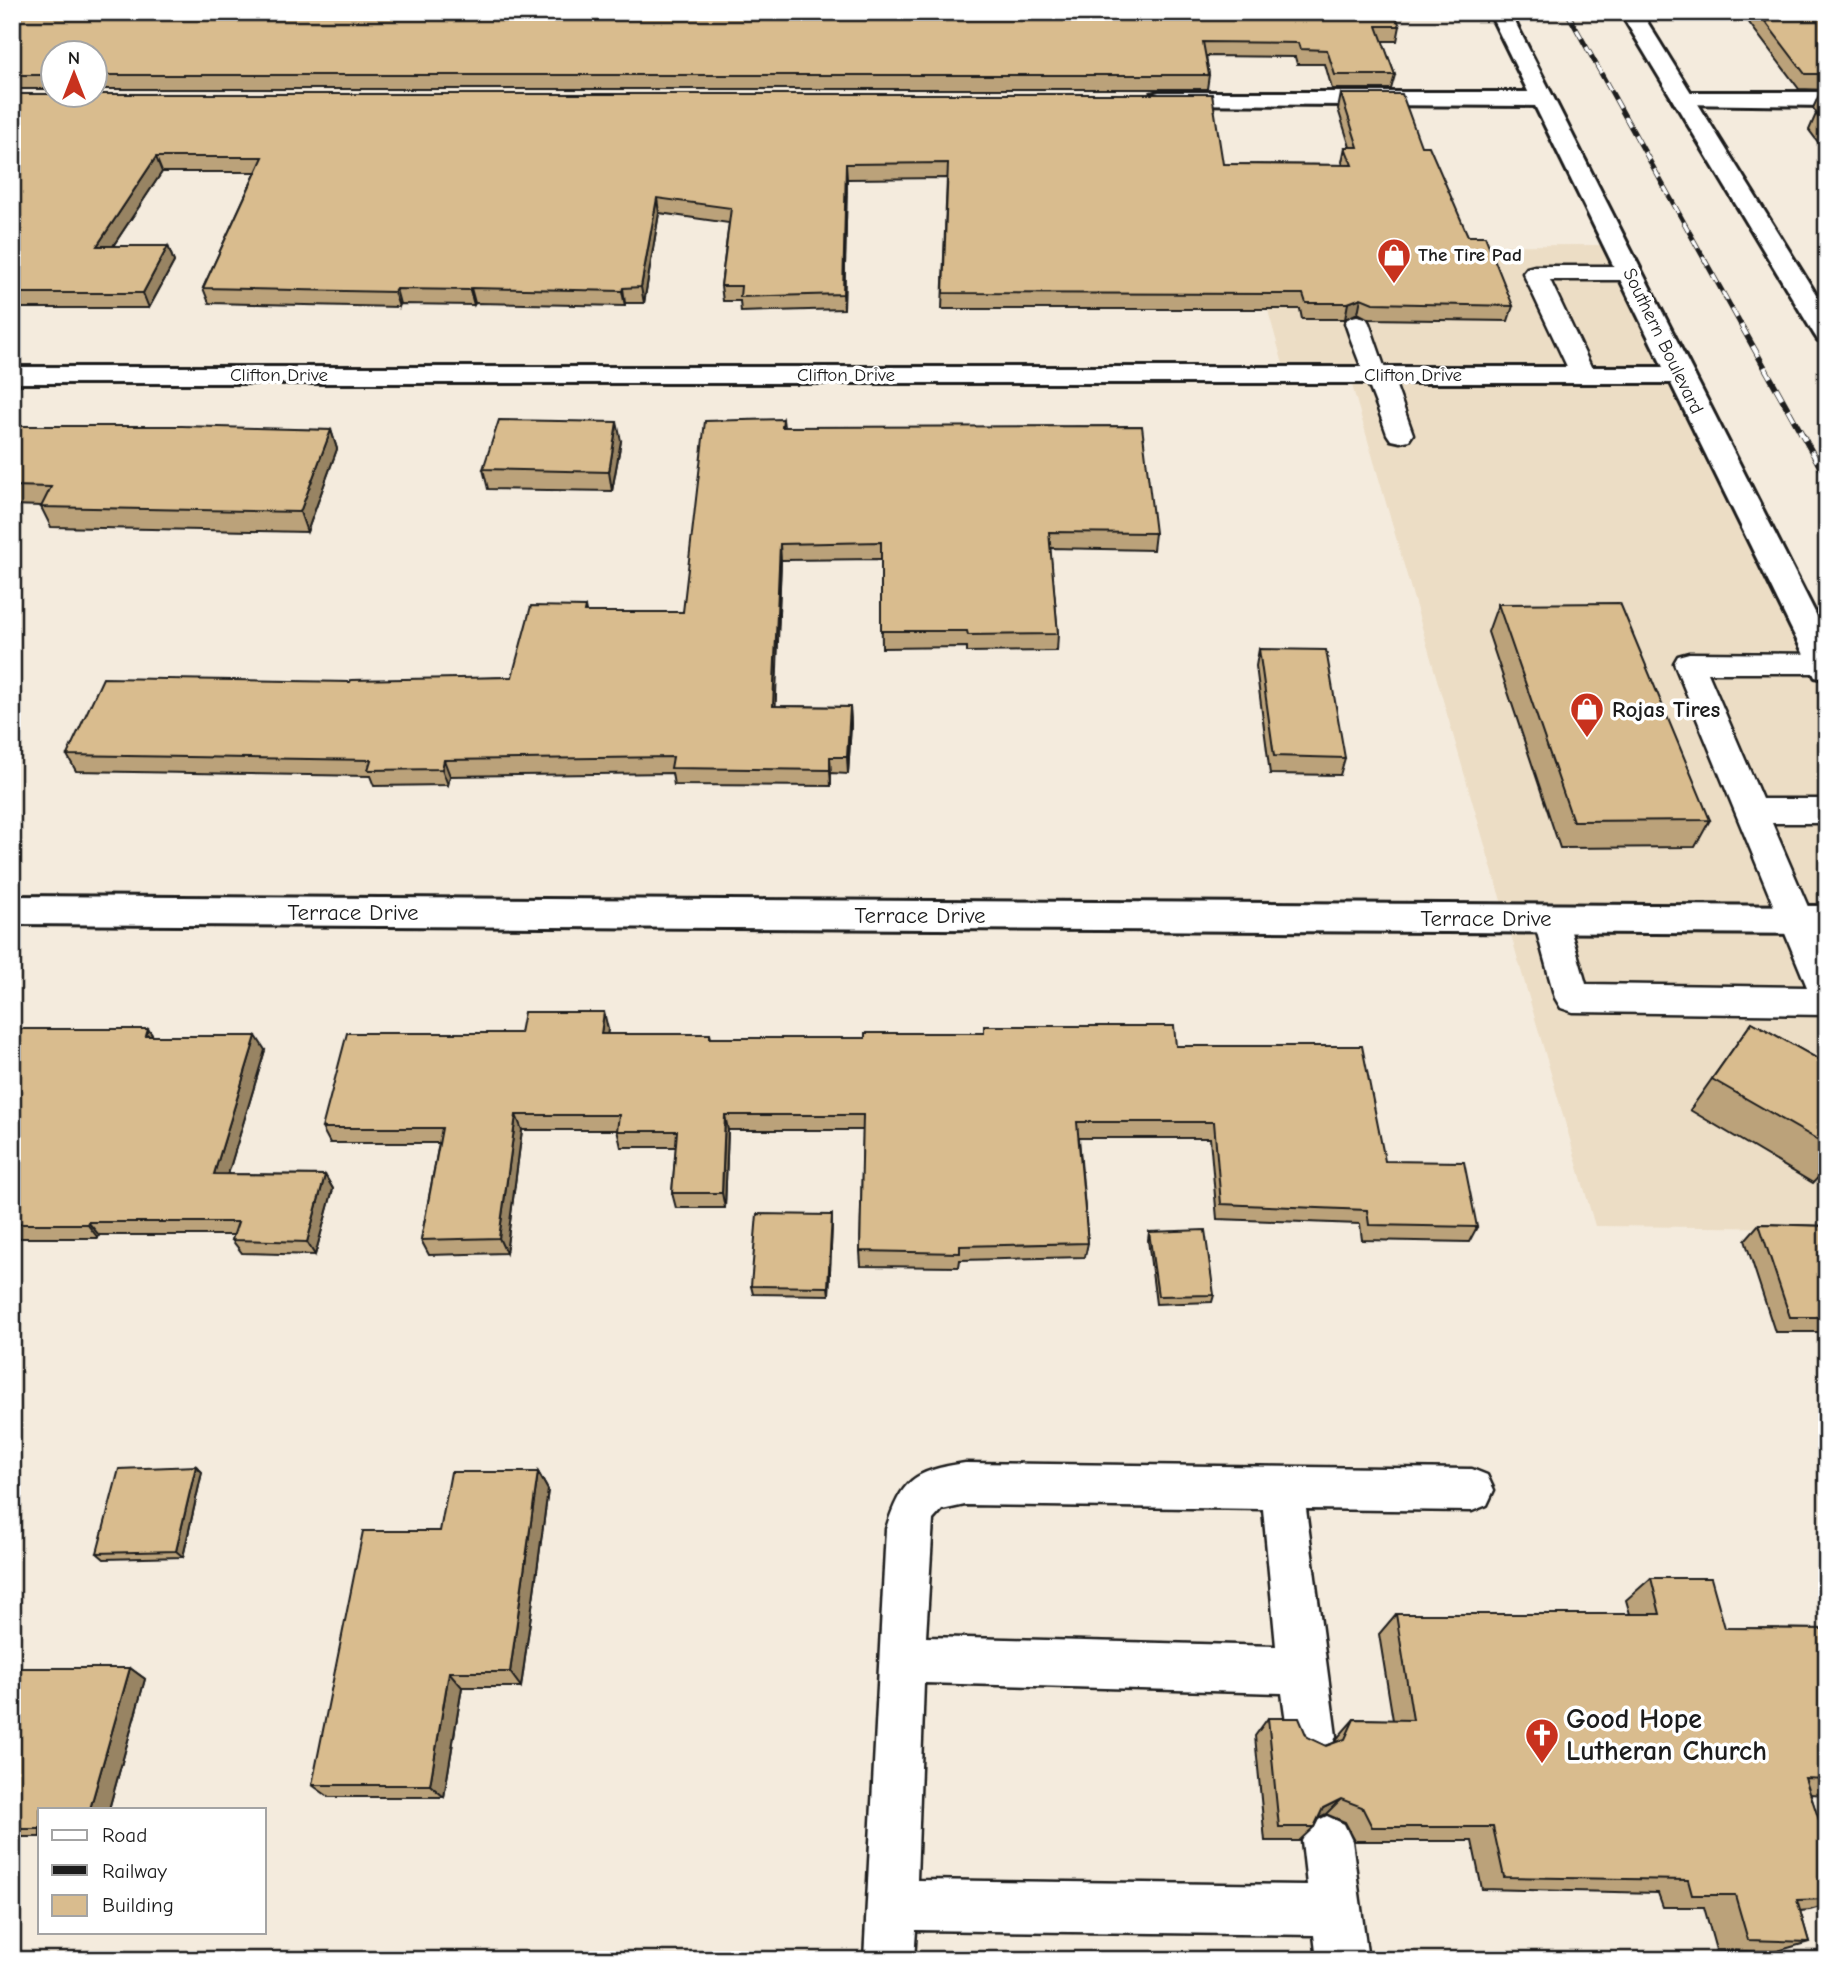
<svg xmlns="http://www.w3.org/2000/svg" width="1839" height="1972" font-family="'Comic Neue',sans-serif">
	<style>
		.built { fill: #ecddc5 }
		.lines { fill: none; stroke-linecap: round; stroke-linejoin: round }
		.lane-casing { stroke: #1c1c1c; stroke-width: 5 }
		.street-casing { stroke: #1c1c1c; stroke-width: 6 }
		.secondary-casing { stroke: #1c1c1c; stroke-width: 6 }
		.lane { fill: #fff; fill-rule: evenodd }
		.street { fill: #fff; fill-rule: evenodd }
		.secondary { fill: #fff; fill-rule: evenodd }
		.rail-far1-casing { stroke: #1c1c1c; stroke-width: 5 }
		.rail-casing { stroke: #1c1c1c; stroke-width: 6 }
		.rail-far1 { stroke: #fff; stroke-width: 3.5; stroke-dasharray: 10; stroke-linecap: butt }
		.rail { stroke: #fff; stroke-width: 4.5; stroke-dasharray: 12; stroke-linecap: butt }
		.wall { fill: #bba27a; stroke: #1c1c1c; stroke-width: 2 }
		.shaded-wall { fill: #988463; stroke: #1c1c1c; stroke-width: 2 }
		.building { fill: #d9bc8e; stroke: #1c1c1c; stroke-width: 2 }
		.labels { text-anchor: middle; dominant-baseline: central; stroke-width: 7; stroke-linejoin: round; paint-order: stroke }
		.far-poi-label { font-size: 19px; font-weight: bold; fill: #1c1c1c; stroke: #fff; text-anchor: start }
		.far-street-label { font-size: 19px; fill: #1c1c1c; stroke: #fff }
		.poi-label { font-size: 23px; font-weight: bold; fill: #1c1c1c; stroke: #fff; text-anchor: start }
		.street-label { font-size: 23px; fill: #1c1c1c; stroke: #fff }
		.near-poi-label { font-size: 28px; font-weight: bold; fill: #1c1c1c; stroke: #fff; text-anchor: start }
	</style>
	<rect width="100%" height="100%" fill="#f4ebdd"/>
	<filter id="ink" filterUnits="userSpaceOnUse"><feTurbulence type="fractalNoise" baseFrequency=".0143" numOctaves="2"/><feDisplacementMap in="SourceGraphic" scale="14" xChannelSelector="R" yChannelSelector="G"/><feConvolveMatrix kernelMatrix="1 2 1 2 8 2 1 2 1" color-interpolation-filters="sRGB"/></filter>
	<g filter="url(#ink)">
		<path class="built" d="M1616,245L1827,669V1228L1595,1226L1349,375H1286L1250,246Z"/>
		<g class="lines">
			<g class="lane-casing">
				<g id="lane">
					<path d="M1535,266H1630L1638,268L1642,273L1638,278L1630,280H1550L1595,375L1592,380L1583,382L1574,380L1571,375L1523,273L1527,268Z"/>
					<path d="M1357,316L1366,318L1369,323L1385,369L1392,375L1413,434L1409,440L1400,442L1391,440L1387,434C1374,395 1358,362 1345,323L1348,318Z"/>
					<path d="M1689,653L1827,654V672L1823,673H1708L1762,799H1827V823H1772L1827,951V1015L1573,1012L1561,1008L1555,998L1533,918L1538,909L1550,905L1562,909L1567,918L1586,984L1807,987L1674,663L1678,656Z"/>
					<path d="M965,1463L1472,1469L1487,1475L1494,1490L1487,1505L1472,1511L1306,1509L1336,1736L1329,1753L1312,1760L1295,1753L1288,1736L1282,1693L924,1683L917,1880L1307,1885L1302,1841L1310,1824L1327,1816L1344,1824L1352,1841L1368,1960H1317L1314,1935L916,1930L914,1960H864L886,1529C902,1479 914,1471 965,1463ZM965,1505L1263,1509L1276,1646L926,1637L933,1520L942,1510Z"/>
				</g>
			</g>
			<g class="street-casing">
				<g id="street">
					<path d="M1159,92H1543L1551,94L1554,99L1551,104L1543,106L1151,104L1148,99L1151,94Z"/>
					<path d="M1683,92H1827V106L1675,104L1672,99L1675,94Z"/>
					<path d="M12,367H1680L1690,369L1694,375L1690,381L1680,383H12Z"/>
					<path d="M12,896L1827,906V934L12,924Z"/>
				</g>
			</g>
			<g class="secondary-casing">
				<g id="secondary">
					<path d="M1489,12H1510L1827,636V680L1815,677L1811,669Z"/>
					<path d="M1620,12H1641L1827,312V342L1818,340L1814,334Z"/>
				</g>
			</g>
			<use href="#lane" class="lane"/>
			<use href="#street" class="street"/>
			<use href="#secondary" class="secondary"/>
			<g class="rail-far1-casing">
				<path id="rail-far1" d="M1567,12L1742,327"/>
			</g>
			<g class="rail-casing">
				<path id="rail" d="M1741,325L1827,479"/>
			</g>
			<use href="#rail-far1" class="rail-far1"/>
			<use href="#rail" class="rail"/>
		</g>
		<g class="wall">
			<path d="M12,12L1400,26L1397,41H1382L1395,75L1391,89H1332L1325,64H1297L1295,57L1206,56L1209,75L1207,89H94V52H52V89H12Z"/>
			<path d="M1741,12H1827V90L1799,89Z"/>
			<path d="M1820,93H1827V154L1809,130L1816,114H1817L1813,108Z"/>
			<path d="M12,94L1223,164L1343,165L1342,162L1345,147H1350L1338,109L1341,94L1421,146L1468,236L1513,306L1508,321L1369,319L1358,313L1345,319H1302L1300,309H942L947,178L847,179L844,309L741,312L740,301H723L721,286L729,223L659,213L644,303H625V306L475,303L474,305L400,304L399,307L209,303L203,288L256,172H162L113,246H168L174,262L149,308H12Z"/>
			<path d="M783,419L784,427L1155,533L1153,550L1050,548L1058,634L1057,651L967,652V647L882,648L881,559L781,560L775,706L850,707L851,724L848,774L831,773V786L674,785L672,773L450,776L448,785L374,786L370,776L76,771L67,755L350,682L512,677L585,607L586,612H683Z"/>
			<path d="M12,426L331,430L337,449L307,532L51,527L41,507V506L12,505Z"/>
			<path d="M621,441L612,491L488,489L483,469Z"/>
			<path d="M1498,604L1710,820L1695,847L1560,848L1488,632Z"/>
			<path d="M1259,649L1345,758L1340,775L1270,774L1256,666Z"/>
			<path d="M1752,1022L1827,1064V1168L1813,1183L1690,1110Z"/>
			<path d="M12,1029H148L153,1036L265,1050L228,1174L325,1175L333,1189L315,1255L242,1253L232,1240L234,1235H99L98,1238H12Z"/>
			<path d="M608,1029L607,1034H710L711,1038L1176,1046L1385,1161L1477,1227L1469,1242L1362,1240L1360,1224L1217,1219L1210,1138H1079L1088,1243L1085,1257L960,1260L959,1267L861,1266L860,1251L863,1130H728L725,1208H676L672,1193L676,1147H621L617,1130H522L506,1253L429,1255L421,1240L439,1143H330L322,1128L520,1033Z"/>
			<path d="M832,1215V1223L829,1295L753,1294L751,1286Z"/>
			<path d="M1759,1224L1827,1226V1332H1775L1745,1240Z"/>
			<path d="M1149,1232L1214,1295L1212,1302L1156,1304L1148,1240Z"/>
			<path d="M196,1466L202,1472L183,1557L104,1559L97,1553Z"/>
			<path d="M538,1472L548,1490L521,1687H462L444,1797H329L312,1785L440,1531Z"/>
			<path d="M1651,1578L1725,1628L1827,1629V1795L1810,1794L1827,1844V1905L1810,1910L1800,1911L1809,1942L1774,1952L1716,1950L1704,1907H1663L1658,1893L1482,1889L1472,1841H1355L1345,1822L1326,1814L1319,1817L1314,1827L1299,1841H1265L1255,1736L1268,1718L1326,1746L1336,1742L1339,1736L1354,1719L1393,1720L1379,1634L1396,1614H1630L1626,1600Z"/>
			<path d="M12,1668H130L145,1679L109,1809H40V1837H12Z"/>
		</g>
		<g class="shaded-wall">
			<path d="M156,157L162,172L103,261L97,246Z"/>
			<path d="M846,164L847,179L844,309L843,294Z"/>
			<path d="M657,198L659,213L644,303L641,287Z"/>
			<path d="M168,246L174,262L149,308L143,293Z"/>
			<path d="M471,288L475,303L474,305L470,290Z"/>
			<path d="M623,288L625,303V306L622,291Z"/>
			<path d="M396,289L400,304L399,307L394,292Z"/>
			<path d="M1361,298L1358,313L1345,319L1348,303Z"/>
			<path d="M617,422L621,441L612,491L609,472Z"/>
			<path d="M331,430L337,449L307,532L300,512Z"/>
			<path d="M780,544L781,560L775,723L773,706Z"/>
			<path d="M850,707L851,724L848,774L847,757Z"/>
			<path d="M830,757L831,773V786L830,770Z"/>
			<path d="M444,760L450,776L448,785L442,769Z"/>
			<path d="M604,1012L608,1029L605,1050L601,1034Z"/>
			<path d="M148,1029L158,1044L146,1036Z"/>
			<path d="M256,1036L265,1050L224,1188L214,1174Z"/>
			<path d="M516,1115L522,1130L506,1253L499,1238Z"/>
			<path d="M725,1115L728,1130L725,1208L722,1193Z"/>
			<path d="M325,1175L333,1189L315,1255L307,1242Z"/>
			<path d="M832,1215V1223L829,1295L828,1287Z"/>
			<path d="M88,1222L99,1235L98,1238L87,1224Z"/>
			<path d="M196,1466L202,1472L183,1557L176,1551Z"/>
			<path d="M538,1472L548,1490L521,1687L510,1672Z"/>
			<path d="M130,1668L145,1679L109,1809H90Z"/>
			<path d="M449,1672L462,1687L444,1797L430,1785Z"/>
			<path d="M1341,1799L1326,1814L1308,1823L1323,1808Z"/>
		</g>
		<g class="building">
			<path d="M12,12H1394L1400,26H1377L1395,75H1335L1327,50L1300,49L1298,43L1203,42L1209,75H94V52H52V75H12Z"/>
			<path d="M1758,12H1827V74H1805Z"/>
			<path d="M1820,93H1827V102Z"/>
			<path d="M12,94H1212L1223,164L1352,165L1345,147H1358L1341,94H1402L1421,146H1429L1468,236H1485L1513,306L1373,303L1361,298L1348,303H1306L1303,294L943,293L948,163L846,164L843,294L740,297L741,286H721L731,208L657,198L641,287L623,288L622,291L471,288L470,290L396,289L394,292L203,288L263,157H156L97,246H168L143,293H12Z"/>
			<path d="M1816,114H1827V129Z"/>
			<path d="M783,419L782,427L1142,426L1155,533L1049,532L1058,634L968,635L967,631H881V542L780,544L773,706L850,707L847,757H830V770L671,768L673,757L444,760L442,769L368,770L371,760L67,755L103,678L350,682L351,680L512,677L531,606L585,607L584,612H683L705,421Z"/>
			<path d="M499,420L617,422L609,472L483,469Z"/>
			<path d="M12,426H182L331,430L300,512L41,507L51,487L12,486Z"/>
			<path d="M1620,603L1710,820L1573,821L1498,604Z"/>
			<path d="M1259,649L1326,650L1345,758L1274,756Z"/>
			<path d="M524,1012H604L601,1034H710V1038H865V1033H984V1026H1174L1176,1046H1362L1385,1161L1464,1162L1477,1227L1369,1225L1367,1210L1221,1204L1214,1122H1077L1088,1243L960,1246V1253L860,1251L863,1115H725L722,1193H672L677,1131H617L619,1115H516L499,1238L421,1240L442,1128H322L347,1033H520Z"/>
			<path d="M1752,1022L1827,1064V1145L1712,1079Z"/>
			<path d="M12,1029H148L146,1036H256L214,1174L325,1175L307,1242L232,1240L238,1222H88L87,1224H12Z"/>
			<path d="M757,1214L832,1215L828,1287L751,1286Z"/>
			<path d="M1759,1224L1827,1226V1317H1790Z"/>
			<path d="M1205,1230L1214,1295L1158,1296L1149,1232Z"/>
			<path d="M196,1466L176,1551L97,1553L119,1469Z"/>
			<path d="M451,1472H538L510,1672H449L430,1785H312L363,1531H440Z"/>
			<path d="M1651,1578H1711L1725,1628L1827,1629V1779L1805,1778L1827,1844V1899L1797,1900L1809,1942L1748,1940L1735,1895H1692L1688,1880L1504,1877L1493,1827H1372L1362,1807L1341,1799L1323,1808L1314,1827H1279L1268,1718H1299L1307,1737L1326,1746L1345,1739L1354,1719L1413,1720L1396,1614H1660Z"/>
			<path d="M12,1668H130L90,1809H40V1829H12Z"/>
		</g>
	</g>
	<defs>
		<g id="shop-pin" transform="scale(1.75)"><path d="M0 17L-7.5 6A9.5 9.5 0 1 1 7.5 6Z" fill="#c8321e" stroke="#fff"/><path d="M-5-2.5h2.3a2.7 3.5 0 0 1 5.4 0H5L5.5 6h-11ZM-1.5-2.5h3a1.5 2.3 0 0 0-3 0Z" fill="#fff"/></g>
		<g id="church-pin" transform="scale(1.75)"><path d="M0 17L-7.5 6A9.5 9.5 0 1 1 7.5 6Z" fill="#c8321e" stroke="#fff"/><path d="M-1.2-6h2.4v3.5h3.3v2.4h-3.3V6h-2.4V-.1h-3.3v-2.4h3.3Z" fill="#fff"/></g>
	</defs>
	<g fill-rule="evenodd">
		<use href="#shop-pin" x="1394" y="255"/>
		<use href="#shop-pin" x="1587" y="709"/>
		<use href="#church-pin" x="1542" y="1735"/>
	</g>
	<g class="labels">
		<g class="far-poi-label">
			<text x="1418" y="255">The Tire Pad</text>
		</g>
		<g class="far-street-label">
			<text transform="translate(1663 341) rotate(64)">Southern Boulevard</text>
			<text x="279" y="375">Clifton Drive</text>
			<text x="846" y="375">Clifton Drive</text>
			<text x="1413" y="375">Clifton Drive</text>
		</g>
		<g class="poi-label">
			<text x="1612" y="709">Rojas Tires</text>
		</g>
		<g class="street-label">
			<text x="353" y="912">Terrace Drive</text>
			<text x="920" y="915">Terrace Drive</text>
			<text x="1486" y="918">Terrace Drive</text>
		</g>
		<g class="near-poi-label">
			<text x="1566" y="1719">Good Hope<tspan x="1566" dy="32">Lutheran Church</tspan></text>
		</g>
	</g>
	<rect width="1839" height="1972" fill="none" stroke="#fff" stroke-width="42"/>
	<rect x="21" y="21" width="1797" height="1930" fill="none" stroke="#1c1c1c" stroke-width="2.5" filter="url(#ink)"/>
	<rect x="38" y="1808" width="228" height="126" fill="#ffffff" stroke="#a4a4a4" stroke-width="2"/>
	<rect x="52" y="1830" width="35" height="10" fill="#ffffff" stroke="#a4a4a4" stroke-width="2"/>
	<text x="102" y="1842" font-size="21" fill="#1c1c1c">Road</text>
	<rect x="52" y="1865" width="35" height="10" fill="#1c1c1c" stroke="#a4a4a4" stroke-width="2"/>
	<text x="102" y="1878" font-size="21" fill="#1c1c1c">Railway</text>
	<rect x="52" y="1895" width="35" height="21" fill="#d9bc8e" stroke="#a4a4a4" stroke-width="2"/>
	<text x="102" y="1912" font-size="21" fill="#1c1c1c">Building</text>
	<g transform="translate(74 74)"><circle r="33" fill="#ffffff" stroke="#a4a4a4" stroke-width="2"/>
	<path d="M0-5L12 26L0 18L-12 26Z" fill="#c8321e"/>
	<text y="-10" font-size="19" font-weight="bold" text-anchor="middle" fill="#1c1c1c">N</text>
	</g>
</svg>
